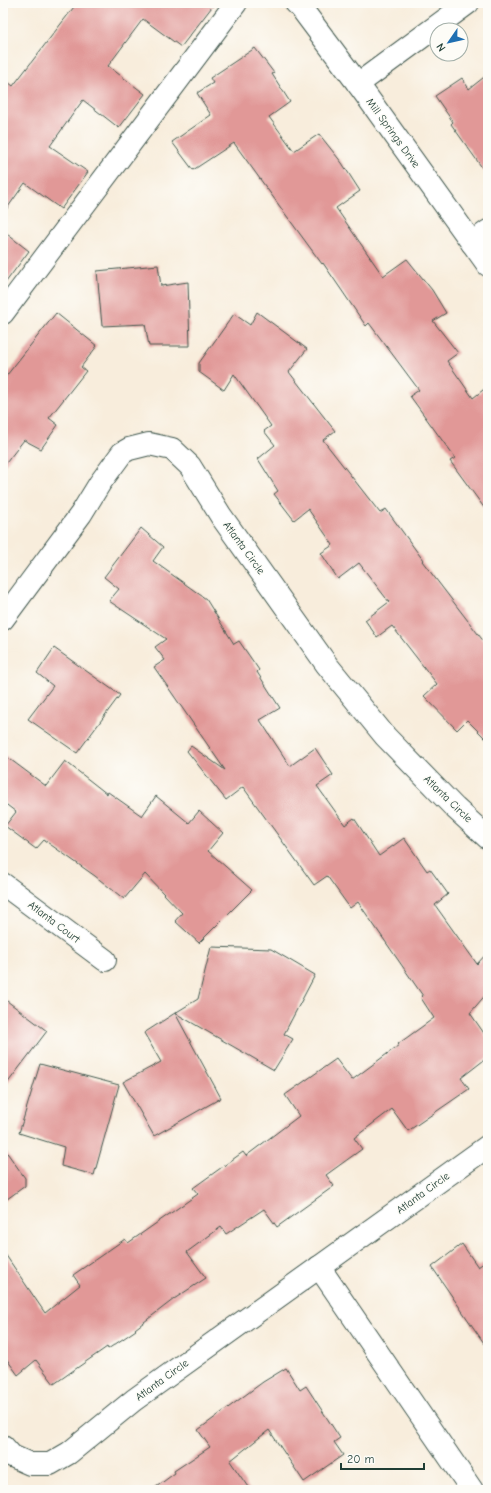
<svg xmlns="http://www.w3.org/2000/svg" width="491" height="1493" font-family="'Comic Neue',sans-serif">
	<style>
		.building { fill: #e19897 }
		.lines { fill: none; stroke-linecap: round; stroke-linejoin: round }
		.minor-casing { stroke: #40574d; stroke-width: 24 }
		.minor { stroke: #fff; stroke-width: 22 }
		.labels { text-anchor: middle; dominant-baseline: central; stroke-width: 3; stroke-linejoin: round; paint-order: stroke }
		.street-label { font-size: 11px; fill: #1f3d34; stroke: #fdfcf7 }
	</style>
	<rect width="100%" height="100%" fill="#fdfcf7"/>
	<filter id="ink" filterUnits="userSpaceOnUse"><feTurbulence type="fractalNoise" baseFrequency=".025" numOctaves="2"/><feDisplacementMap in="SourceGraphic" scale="8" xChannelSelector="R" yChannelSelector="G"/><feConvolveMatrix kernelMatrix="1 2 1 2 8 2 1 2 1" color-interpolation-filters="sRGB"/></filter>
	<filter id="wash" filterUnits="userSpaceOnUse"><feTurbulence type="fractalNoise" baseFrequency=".012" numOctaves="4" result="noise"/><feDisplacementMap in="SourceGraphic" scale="16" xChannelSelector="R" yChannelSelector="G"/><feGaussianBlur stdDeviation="0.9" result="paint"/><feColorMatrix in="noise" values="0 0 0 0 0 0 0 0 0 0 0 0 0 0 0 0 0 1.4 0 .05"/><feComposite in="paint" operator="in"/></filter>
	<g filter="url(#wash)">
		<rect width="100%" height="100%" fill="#f8eddc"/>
		<g id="blocks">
			<g class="building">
				<path d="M77,3H215L181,47L143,19L108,66L145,94L119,128L83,100L50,146L88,172L61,209L25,183L3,214V78L13,86Z"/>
				<path d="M255,48L274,73L272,74L290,102L269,117L294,151L319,134L342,163L360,191L336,208L383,276L407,259L432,290L446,313L433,321L458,353L447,361L473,398L488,386V513L450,461L455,458L410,396L419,390L369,323L366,326L323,263L322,264L286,215L234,143L193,170L172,142L211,115L197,93L213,83L210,78Z"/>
				<path d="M488,74V176L451,124L453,122L435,96L462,78L469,89Z"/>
				<path d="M3,231L29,251L3,286Z"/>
				<path d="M158,265L161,286L188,282L190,346H149L145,324L102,326L97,271Z"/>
				<path d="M257,312L307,349L289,372L335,431L323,440L380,513L386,509L423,560L422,561L488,647V741L467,720L457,730L424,696L437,684L392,626L377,637L365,620L389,602L359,563L338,579L321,553L333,545L308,509L294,520L274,494L278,491L258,459L275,445L264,431L271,426L234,374L224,390L199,372V363L234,314L250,325Z"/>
				<path d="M56,313L97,346L81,367L86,371L49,418L58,425L41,449L24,440L3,467V380Z"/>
				<path d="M141,528L163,547L153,561L206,599L234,644L239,641L259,670L257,672L280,708L260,720L290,766L315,748L333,775L317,786L345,825L354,818L379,856L404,838L427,871L430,869L448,894L435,905L477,964L488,952V992L470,1013L488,1039V1057L461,1078L469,1089L408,1131L392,1109L354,1138L362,1149L326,1175L334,1186L277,1227L264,1209L226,1234L221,1227L187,1252L206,1278L174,1299L135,1329L136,1330L108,1349L107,1347L54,1384L36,1360L18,1375L3,1354V1251L45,1313L80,1285L73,1275L125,1239L128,1243L198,1194L193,1188L243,1152L246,1156L299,1116L285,1095L336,1059L352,1080L399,1045L398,1044L434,1018L421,998L423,996L358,902L350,908L327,876L314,885L243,787L226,800L187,751L191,746L225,770L154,667L165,660L155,647L166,639L109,601L119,589L104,577Z"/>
				<path d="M54,648L120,695L77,753L28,719L53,686L37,673Z"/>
				<path d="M3,754L46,786L65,761L107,794L108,792L142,816L156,796L189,823L199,811L223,833L208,851L252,890L199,943L175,921L182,913L145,874L124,899L95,876L44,840L36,849L5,826L16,812L3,802Z"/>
				<path d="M211,947L271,949L315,975L284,1034L293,1039L274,1070L175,1013L198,999Z"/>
				<path d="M3,998L47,1031L3,1089Z"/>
				<path d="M175,1013L221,1098L154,1136L123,1082L161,1062L144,1033Z"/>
				<path d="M40,1064L119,1085L94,1175L61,1166L64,1147L19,1133Z"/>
				<path d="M3,1147L25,1178V1186L3,1202Z"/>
				<path d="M462,1244L478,1267L488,1260V1349L432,1267Z"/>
				<path d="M286,1368L300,1390L306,1386L340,1438L334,1442L343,1455L304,1482L269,1430L230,1461L250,1490H152L175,1473L174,1471L210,1447L198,1430L263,1382Z"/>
			</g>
		</g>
	</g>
	<g filter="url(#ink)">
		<use href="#blocks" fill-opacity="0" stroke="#40574d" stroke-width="1"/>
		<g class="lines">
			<g class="minor-casing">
				<g id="minor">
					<path d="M296,3L301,8L358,84L488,265"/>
					<path d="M358,84L468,3"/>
					<path d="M472,243L488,231"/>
					<path d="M3,313L236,3"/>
					<path d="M3,619L81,514L100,483L122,453L129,449L149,444L172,449L190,466L221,516L327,665L385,736L455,808L488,838"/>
					<path d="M3,884L105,960"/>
					<path d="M319,1267L472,1490"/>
					<path d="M3,1446L12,1456L30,1464H50L69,1453L134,1400L488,1146"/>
				</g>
			</g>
			<use href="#minor" class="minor"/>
		</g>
	</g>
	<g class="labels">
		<g class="street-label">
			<text transform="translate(393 133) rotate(54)">Mill Springs Drive</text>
			<text transform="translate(244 548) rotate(54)">Atlanta Circle</text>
			<text transform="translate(448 799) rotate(44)">Atlanta Circle</text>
			<text transform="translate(54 922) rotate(37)">Atlanta Court</text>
			<text transform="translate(423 1193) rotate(-36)">Atlanta Circle</text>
			<text transform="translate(162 1380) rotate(-36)">Atlanta Circle</text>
		</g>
	</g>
	<rect width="491" height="1493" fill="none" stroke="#fdfcf7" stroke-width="16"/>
	<g transform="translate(449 42) rotate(236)"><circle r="19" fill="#fdfcf7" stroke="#a4b0a9"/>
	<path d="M0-3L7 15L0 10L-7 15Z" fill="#1f6fb2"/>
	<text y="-6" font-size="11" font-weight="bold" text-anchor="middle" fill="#1f3d34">N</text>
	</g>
	<path d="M341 1463v6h83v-6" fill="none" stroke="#1f3d34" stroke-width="2"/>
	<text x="347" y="1463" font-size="12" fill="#1f3d34" stroke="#fdfcf7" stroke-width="3" paint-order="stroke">20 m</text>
</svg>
